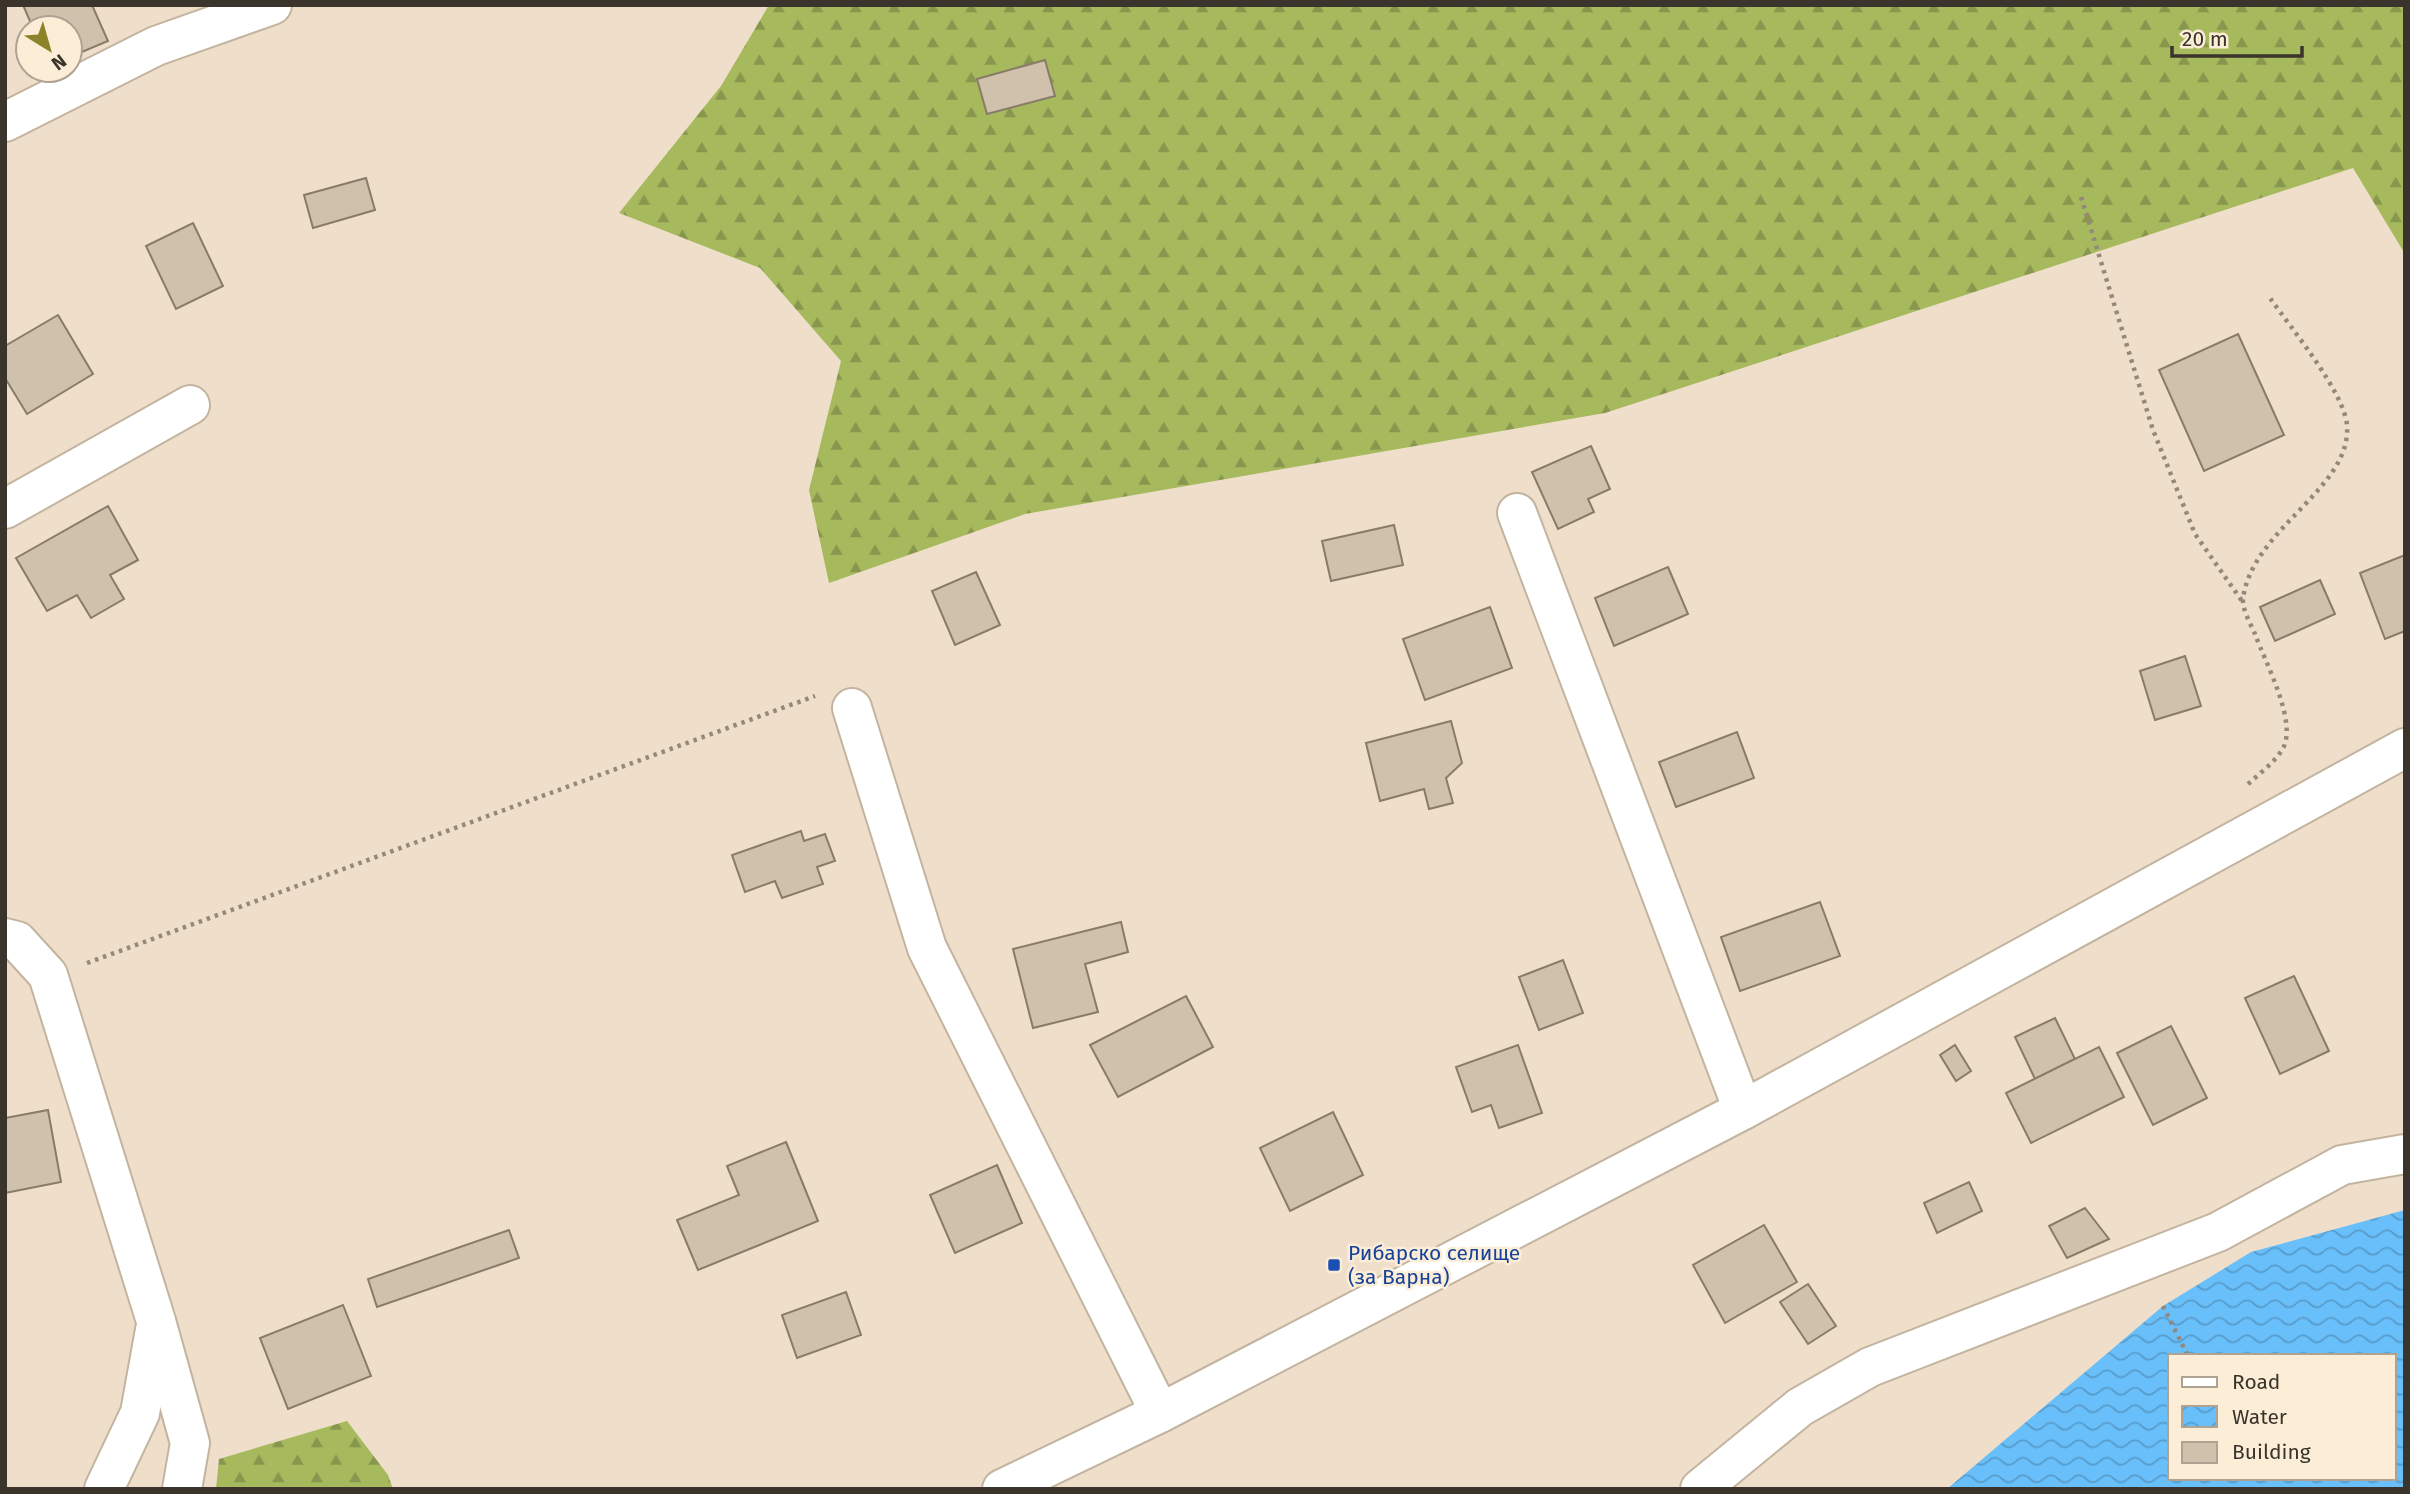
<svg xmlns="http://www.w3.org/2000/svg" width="2410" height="1494" font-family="'Fira Sans',sans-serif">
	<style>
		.forest { fill: url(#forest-firs) }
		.water { fill: url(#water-waves); fill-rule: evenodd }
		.building { fill: #cfc1ac; stroke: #887b67; stroke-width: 2 }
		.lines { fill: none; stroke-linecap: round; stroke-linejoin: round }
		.minor-casing { stroke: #c3b49f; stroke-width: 42 }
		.path { stroke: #93887a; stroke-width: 4.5; stroke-dasharray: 3.5 5; stroke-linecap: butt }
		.minor { stroke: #fff; stroke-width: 38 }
		.transit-dot { fill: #1a4fb4; stroke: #fcedd7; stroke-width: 2.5 }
		.labels { text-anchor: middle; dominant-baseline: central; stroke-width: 5; stroke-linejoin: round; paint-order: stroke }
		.transit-label { font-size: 21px; fill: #164399; stroke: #fcedd7; text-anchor: start }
	</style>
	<defs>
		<pattern id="forest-firs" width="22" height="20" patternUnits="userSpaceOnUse" patternTransform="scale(1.75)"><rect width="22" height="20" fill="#a6b95d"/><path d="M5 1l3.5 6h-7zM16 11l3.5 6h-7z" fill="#88974d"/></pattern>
		<pattern id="water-waves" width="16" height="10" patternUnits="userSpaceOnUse" patternTransform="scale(1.75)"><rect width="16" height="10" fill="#68bffa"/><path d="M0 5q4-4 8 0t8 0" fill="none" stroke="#579ccb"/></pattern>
	</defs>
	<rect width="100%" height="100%" fill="#efdfca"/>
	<g class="forest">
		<path d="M769,5H2405V254L2353,168L1605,413L1025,514L829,583L809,490L841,361L760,268L619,213L721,86Z"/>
		<path d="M347,1421L388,1475L393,1489H216L219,1459Z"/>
	</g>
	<path class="water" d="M2405,1210V1489H1947L2163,1306L2251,1252ZM2170,1356H2394V1478H2170Z"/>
	<g class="building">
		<path d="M23,5H92L108,41L70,57V28H33Z"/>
		<path d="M1045,60L1055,96L987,114L977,79Z"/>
		<path d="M366,178L375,210L313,228L304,195Z"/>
		<path d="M193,223L223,286L176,309L146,246Z"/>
		<path d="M58,315L93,374L27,414L5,378V346Z"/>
		<path d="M2238,334L2284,435L2204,471L2159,370Z"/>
		<path d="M1591,446L1610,489L1588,499L1594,512L1558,529L1532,472Z"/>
		<path d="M108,506L138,560L110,575L124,599L91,618L77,595L47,611L16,558Z"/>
		<path d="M1394,525L1403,565L1331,581L1322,541Z"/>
		<path d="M2405,555V631L2385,639L2360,573Z"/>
		<path d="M1668,567L1688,614L1614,646L1595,598Z"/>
		<path d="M976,572L1000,625L955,645L932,591Z"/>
		<path d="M2320,580L2335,614L2275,641L2260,607Z"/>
		<path d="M1490,607L1512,668L1425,700L1403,639Z"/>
		<path d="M2185,656L2201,706L2155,720L2140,671Z"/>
		<path d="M1451,721L1462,763L1446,778L1453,803L1429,809L1424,789L1380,801L1366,743Z"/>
		<path d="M1737,732L1754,778L1676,807L1659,762Z"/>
		<path d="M801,831L804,841L825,834L835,861L817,867L823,884L782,898L775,881L745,892L732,855Z"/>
		<path d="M1820,902L1840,956L1740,991L1721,937Z"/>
		<path d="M1121,922L1128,952L1085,964L1098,1012L1033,1028L1013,949Z"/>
		<path d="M1563,960L1583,1013L1539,1030L1519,977Z"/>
		<path d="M2294,976L2329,1051L2280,1074L2245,998Z"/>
		<path d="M1186,996L1213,1047L1118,1097L1090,1045Z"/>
		<path d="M2055,1018L2075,1059L2035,1079L2015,1037Z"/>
		<path d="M2171,1026L2207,1098L2153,1125L2117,1053Z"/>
		<path d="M1518,1045L1542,1113L1499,1128L1491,1105L1472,1112L1456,1067Z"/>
		<path d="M1955,1045L1971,1071L1956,1081L1940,1055Z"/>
		<path d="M2099,1047L2124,1097L2031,1143L2006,1093Z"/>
		<path d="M48,1110L61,1182L5,1193V1118Z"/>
		<path d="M1333,1112L1363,1175L1290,1211L1260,1148Z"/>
		<path d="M786,1142L818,1221L698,1270L677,1220L739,1195L727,1166Z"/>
		<path d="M997,1165L1022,1223L955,1253L930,1195Z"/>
		<path d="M1969,1182L1982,1211L1937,1233L1924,1203Z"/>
		<path d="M2085,1208L2109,1239L2067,1258L2049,1226Z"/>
		<path d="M1764,1225L1797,1282L1725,1323L1693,1265Z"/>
		<path d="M509,1230L519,1258L377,1307L368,1279Z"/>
		<path d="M1808,1284L1836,1326L1808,1344L1780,1302Z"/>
		<path d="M846,1292L861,1335L797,1358L782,1315Z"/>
		<path d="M343,1305L371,1376L288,1409L260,1338Z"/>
	</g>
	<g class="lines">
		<g class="minor-casing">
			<g id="minor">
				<path d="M5,122L156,46L272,5"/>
				<path d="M5,509L190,405"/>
				<path d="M1517,513L1743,1110"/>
				<path d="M852,708L927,948L1160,1413"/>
				<path d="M5,938L17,941L48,975L156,1321L190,1443L182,1489"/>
				<path d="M104,1489L140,1413L155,1330"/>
				<path d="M1002,1489L1160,1413L1743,1110L2405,748"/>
				<path d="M1700,1489L1800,1407L1870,1367L2218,1232L2342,1165L2405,1154"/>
			</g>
		</g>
		<g class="path">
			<path d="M2081,197L2153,430L2195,534L2242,601"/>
			<path d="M2248,784C2259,774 2274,763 2282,750C2299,724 2265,662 2255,634C2251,625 2242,609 2243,599C2252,528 2352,489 2347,425C2344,392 2291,328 2270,298"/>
			<path d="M87,963L815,696"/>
			<path d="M2163,1306L2188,1356"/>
		</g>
		<use href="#minor" class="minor"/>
	</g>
	<rect class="transit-dot" x="1327" y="1258" width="14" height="14" rx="3.5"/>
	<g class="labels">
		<g class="transit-label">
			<text x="1348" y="1253">Рибарско селище<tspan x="1348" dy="24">(за Варна)</tspan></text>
		</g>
	</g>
	<rect width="2410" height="1494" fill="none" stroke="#3a342c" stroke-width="14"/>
	<rect x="2168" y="1354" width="228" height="126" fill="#fcedd7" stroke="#aea393" stroke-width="2"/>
	<rect x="2182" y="1377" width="35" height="10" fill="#ffffff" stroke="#aea393" stroke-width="2"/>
	<text x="2232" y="1389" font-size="21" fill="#3a342c">Road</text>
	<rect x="2182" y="1406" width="35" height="21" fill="url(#water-waves)" stroke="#aea393" stroke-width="2"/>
	<text x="2232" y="1424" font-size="21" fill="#3a342c">Water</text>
	<rect x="2182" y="1442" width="35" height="21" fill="#cfc1ac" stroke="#aea393" stroke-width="2"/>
	<text x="2232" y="1459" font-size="21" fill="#3a342c">Building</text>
	<g transform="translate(49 49) rotate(143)"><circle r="33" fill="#fcedd7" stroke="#aea393" stroke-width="2"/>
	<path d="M0-5L12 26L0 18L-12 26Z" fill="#8c8229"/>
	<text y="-10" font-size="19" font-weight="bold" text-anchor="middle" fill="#3a342c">N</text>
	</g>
	<path d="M2172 46v10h130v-10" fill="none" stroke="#3a342c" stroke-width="3.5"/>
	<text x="2182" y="46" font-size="21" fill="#3a342c" stroke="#fcedd7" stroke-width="5" paint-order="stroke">20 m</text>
</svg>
